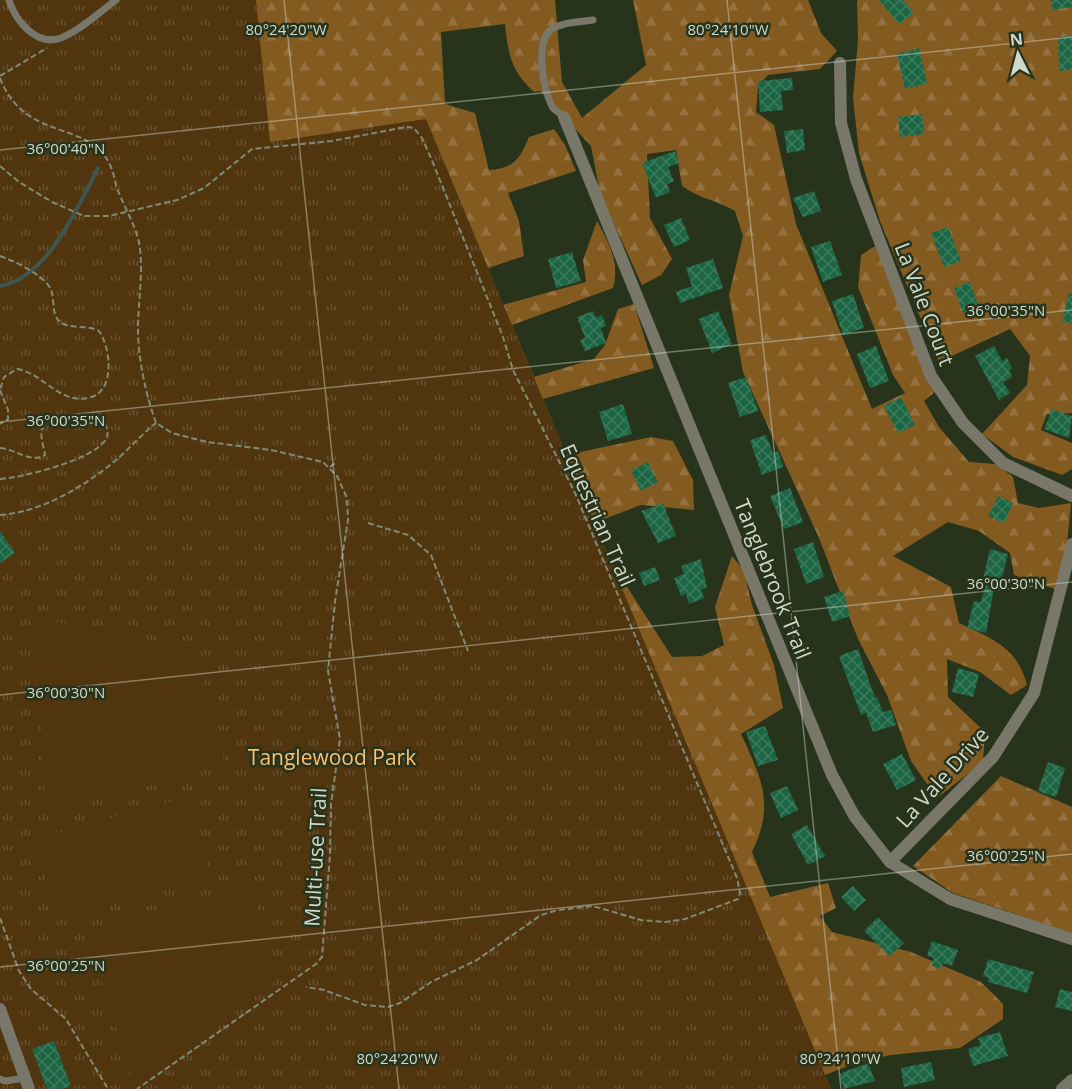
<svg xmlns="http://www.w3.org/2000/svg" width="1072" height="1089" font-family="'Open Sans',sans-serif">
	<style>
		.forest { fill: url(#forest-firs) }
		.park { fill: url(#park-tufts) }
		.pitch { fill: #50350f }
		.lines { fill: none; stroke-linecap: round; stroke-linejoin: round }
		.stream { stroke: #3f5650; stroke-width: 4 }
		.building { fill: url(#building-cross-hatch) }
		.path { stroke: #818a77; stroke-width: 2; stroke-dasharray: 6 3; stroke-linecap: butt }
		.lane { stroke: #78776a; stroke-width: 7 }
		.street { stroke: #78776a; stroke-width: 12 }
		.ticks { fill: none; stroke: #d1d9ca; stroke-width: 1.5; stroke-opacity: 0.45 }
		.labels { text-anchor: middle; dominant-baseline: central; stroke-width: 5; stroke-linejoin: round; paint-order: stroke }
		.street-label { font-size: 21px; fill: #d1d9ca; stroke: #27331b }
		.park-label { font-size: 21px; fill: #fdbf6f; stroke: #27331b }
		.ticks-label { font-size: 15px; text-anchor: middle; fill: #d1d9ca; stroke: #27331b; stroke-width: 5; stroke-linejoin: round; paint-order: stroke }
	</style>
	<defs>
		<pattern id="forest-firs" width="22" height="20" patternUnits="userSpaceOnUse" patternTransform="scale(1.5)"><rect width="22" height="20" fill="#835a20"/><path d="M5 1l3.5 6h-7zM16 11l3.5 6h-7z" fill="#94713f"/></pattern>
		<pattern id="park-tufts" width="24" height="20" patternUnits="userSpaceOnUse" patternTransform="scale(1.5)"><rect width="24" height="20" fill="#50350f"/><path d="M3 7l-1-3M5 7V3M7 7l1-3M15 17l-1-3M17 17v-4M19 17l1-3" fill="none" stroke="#685231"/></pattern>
		<pattern id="building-cross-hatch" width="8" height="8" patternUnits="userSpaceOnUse" patternTransform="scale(1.5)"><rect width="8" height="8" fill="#1c6644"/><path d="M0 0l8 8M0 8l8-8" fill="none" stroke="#3c7b5e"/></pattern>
	</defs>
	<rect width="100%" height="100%" fill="#27331b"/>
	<g class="forest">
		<path d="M189,0H555L562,82L582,118L646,65L633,0H808L821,33L837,51L820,69L768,75L758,86L756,112L774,125L796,224L872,409L905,393L893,375L858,287L861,255L875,246L936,391L924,401L939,427L969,462L996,464L1013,477L1018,503L1039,508L1071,503L1067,545L1055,589L1014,575L1010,553L979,531L948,522L893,556L951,587L959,623C993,639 1017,647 1027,685L1011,695L980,672L947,659L948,697L985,732L983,762L937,798L911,761L887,695L858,639L819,538L743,372L729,295L743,236L735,211C718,201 698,198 682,186L676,150L647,154L650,218L672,259L661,275L642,285L600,193L591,146L540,91L534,92C511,71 508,54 505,24L441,32L445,104L475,113L489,170C514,168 520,159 529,137L554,129L565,145L576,171L508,193L519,221L524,256L488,268L503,305L586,282L583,260L597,221C609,243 620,263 613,288L512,325L534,377L594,359L605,345L618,309L634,304L654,368L543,399L566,455L651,437L673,441L693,480L694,510L641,505L594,523L610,560L672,657L702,656L724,645L715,607L732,556L744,571L752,605L774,665L783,708L741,734C762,780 775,804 752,852L770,897L828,883L836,908L820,916L832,932L911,952L981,982L1003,1004V1019L960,1048L891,1055L858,1062L825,1075L831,1089L0,38Z"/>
		<path d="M857,0H1072V413L1047,414L1041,430L1072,443V469L1062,475L1013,457L982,434L1027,385L1030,356L1010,329L939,362L880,221L859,153L853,98L858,40Z"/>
		<path d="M1001,776L1072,807V933L953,893L913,866Z"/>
	</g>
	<path class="park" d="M0,0H256L270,142L426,119L831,1089H0Z"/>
	<g class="pitch">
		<path d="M35,618L192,648L224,759L45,814Z"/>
		<path d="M188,797L211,876L55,917L34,839Z"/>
		<path d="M252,887L277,980L132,1079L86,933Z"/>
	</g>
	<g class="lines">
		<path class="stream" d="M0,286C48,278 78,206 98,168"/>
	</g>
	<g class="building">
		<path d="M879,0H903L914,13L899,24Z"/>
		<path d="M1051,0H1072V7L1052,10Z"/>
		<path d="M1072,36V70L1059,71L1058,37Z"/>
		<path d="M919,48L927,83L905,89L897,54Z"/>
		<path d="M792,78L793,90L781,91L783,110L760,112L758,81Z"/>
		<path d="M922,114L924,134L900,137L898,117Z"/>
		<path d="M803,129L805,150L787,153L784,131Z"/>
		<path d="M675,151L679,163L668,167L674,181L667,184L670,192L656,198L642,163Z"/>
		<path d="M814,191L821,211L803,217L793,198Z"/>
		<path d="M681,218L690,240L674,247L664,225Z"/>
		<path d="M948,227L961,261L944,267L931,233Z"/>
		<path d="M830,241L842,275L823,282L811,247Z"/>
		<path d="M572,252L581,281L556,288L548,259Z"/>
		<path d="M713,259L723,288L680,303L676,292L692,286L686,268Z"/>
		<path d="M970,282L979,307L963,313L954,288Z"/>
		<path d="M1069,293H1072V324L1062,321Z"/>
		<path d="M853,294L864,328L843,335L832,301Z"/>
		<path d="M593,311L596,318L602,315L606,326L601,328L606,343L585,351L580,340L585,338L577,317Z"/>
		<path d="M718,311L732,344L712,353L699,319Z"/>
		<path d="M876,346L889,381L870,388L857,354Z"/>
		<path d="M994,346L1002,361L1007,358L1012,368L1009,370L1012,377L1003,382L1010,393L999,400L975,356Z"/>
		<path d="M746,377L758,411L740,417L728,383Z"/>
		<path d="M901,397L915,425L898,433L884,406Z"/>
		<path d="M623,404L632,434L608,441L599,412Z"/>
		<path d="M1052,409L1072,416L1069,438L1044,429Z"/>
		<path d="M766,435L773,453L778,451L783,467L762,475L750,440Z"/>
		<path d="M648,462L658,482L641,491L631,470Z"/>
		<path d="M790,488L803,522L784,529L770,496Z"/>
		<path d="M998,496L1013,503L1004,523L988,516Z"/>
		<path d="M663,503L676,536L658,543L641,511Z"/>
		<path d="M0,531L15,553L0,563Z"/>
		<path d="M813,542L824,577L806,584L794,549Z"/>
		<path d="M990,549L1008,554L1000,585L995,583L986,633L967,628L974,601L981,602L986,584L982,583Z"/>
		<path d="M701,559L707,588L701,590L704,598L689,604L686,594L681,596L674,578L684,574L681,566Z"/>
		<path d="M655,567L660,580L644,586L639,573Z"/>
		<path d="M843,591L850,616L832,622L824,597Z"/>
		<path d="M858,649L875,698L877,697L883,712L891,710L896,725L873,732L866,713L861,715L839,656Z"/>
		<path d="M958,668L979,674L973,697L952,692Z"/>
		<path d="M765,726L778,760L758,766L746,732Z"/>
		<path d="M902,754L916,780L897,790L883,764Z"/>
		<path d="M1048,762L1065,768L1056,797L1038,791Z"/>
		<path d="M787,786L798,810L781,818L770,793Z"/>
		<path d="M807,825L825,856L808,865L791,834Z"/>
		<path d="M853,886L866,900L854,911L841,897Z"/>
		<path d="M878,917L904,943L890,956L864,931Z"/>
		<path d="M932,941L958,950L952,966L943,963L941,969L931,965L934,958L927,955Z"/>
		<path d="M988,959L1034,972L1027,993L988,982L989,978L983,976Z"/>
		<path d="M1060,989L1072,992V1011L1055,1007Z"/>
		<path d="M1000,1032L1008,1056L973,1066L968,1049L981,1045L978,1038Z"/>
		<path d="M54,1041L71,1086L62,1089H47L32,1049Z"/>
		<path d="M931,1062L935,1080L904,1087L901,1068Z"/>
		<path d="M868,1063L875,1081L844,1089L839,1074Z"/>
	</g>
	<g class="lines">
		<g class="path">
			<path d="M0,76L47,48"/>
			<path d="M0,78C25,143 89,119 110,165C114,173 115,183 118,191C125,208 135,225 139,242C144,271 138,300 138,329C138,359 146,395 156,423L172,433L207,442L271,450L323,462L337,476L347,498L348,520L335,601L328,671L340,739L331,804L330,855L322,957L316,964L137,1089"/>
			<path d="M0,166L19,182L52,202L84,216H109L177,200L204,188L252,149L332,141L406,127L414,128L422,138L431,158L503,337L513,370L575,493L737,878L740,893L738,899L685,919L666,922L641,920L593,906L558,910L541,915L477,960L431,982L400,1003L388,1007L365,1005L324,990L306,987"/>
			<path d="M0,256C14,261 45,275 51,290C55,299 51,313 59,321C67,330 87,324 99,331C111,348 116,393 88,398C59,404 43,373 17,369L4,377L0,390"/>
			<path d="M0,390L8,410V419L0,424"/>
			<path d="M0,448C15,449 32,464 45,455C44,447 40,438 42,430C46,406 69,420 82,423C88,424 96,422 102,422L106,425C107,430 109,434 106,439C94,460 24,477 0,479"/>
			<path d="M330,467L336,462"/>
			<path d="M0,515C42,512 83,487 115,461C129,449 141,435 156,423"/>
			<path d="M368,523L408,535L431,555L468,651"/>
			<path d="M0,918L19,971L31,989L66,1019L108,1089"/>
		</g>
		<g class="lane">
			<path d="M9,0C15,20 36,47 61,38C78,32 101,11 116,0"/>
			<path d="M564,117C561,114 556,111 553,108C543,91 534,41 552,29C562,22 580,22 593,20"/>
			<path d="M0,1079L5,1081L25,1078"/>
		</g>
		<g class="street">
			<path d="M840,63L841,123L856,179L931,376L963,423L1003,463L1072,496"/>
			<path d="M564,117L832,775L855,817L890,862L950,899L1072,939"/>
			<path d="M890,862L993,757L1034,693L1072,544"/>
			<path d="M0,1009L29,1089"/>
			<path d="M1062,1089L1072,1080"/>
		</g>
	</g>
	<path class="ticks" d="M284,0L399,1089M727,0L841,1089M0,150L1072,37M0,422L1072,310M0,695L1072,582M0,967L1072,854"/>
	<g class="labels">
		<g class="street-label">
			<text transform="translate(925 304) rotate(69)">La Vale Court</text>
			<text transform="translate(598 515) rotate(66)">Equestrian Trail</text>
			<text transform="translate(773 579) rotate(68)">Tanglebrook Trail</text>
			<text transform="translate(942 777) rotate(-48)">La Vale Drive</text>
			<text transform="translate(315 857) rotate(-87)">Multi-use Trail</text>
		</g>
		<g class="park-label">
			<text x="332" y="757">Tanglewood Park</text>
		</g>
	</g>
	<g class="ticks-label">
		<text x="286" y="35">80°24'20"W</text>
		<text x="728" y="35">80°24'10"W</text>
		<text x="66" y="154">36°00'40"N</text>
		<text x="1006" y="316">36°00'35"N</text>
		<text x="66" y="426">36°00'35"N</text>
		<text x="1006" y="589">36°00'30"N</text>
		<text x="66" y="698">36°00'30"N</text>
		<text x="1006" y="861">36°00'25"N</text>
		<text x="66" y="971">36°00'25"N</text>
		<text x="397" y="1064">80°24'20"W</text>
		<text x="840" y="1064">80°24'10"W</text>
	</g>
	<g transform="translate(1018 54) rotate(354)" stroke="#27331b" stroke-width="4.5" paint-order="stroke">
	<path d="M0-4.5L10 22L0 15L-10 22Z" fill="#d1d9ca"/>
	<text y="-9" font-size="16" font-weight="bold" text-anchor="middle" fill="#d1d9ca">N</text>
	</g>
</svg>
